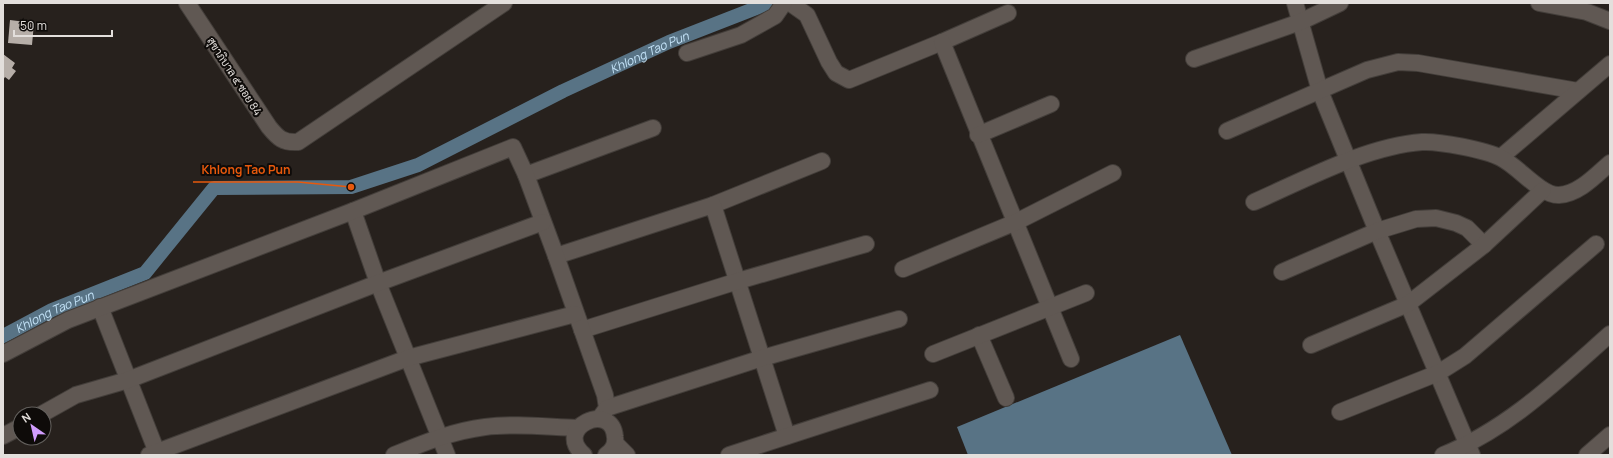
<svg xmlns="http://www.w3.org/2000/svg" width="1613" height="458" font-family="Manrope,Sarabun,sans-serif">
	<style>
		.water { fill: #587385 }
		.lines { fill: none; stroke-linecap: round; stroke-linejoin: round }
		.canal { stroke: #587385; stroke-width: 14 }
		.building { fill: #b6aea8 }
		.minor-casing { stroke: #433e3a; stroke-width: 18 }
		.minor { stroke: #605853; stroke-width: 16 }
		.labels { text-anchor: middle; dominant-baseline: central; stroke-width: 4; stroke-linejoin: round; paint-order: stroke }
		.street-label { font-size: 11px; fill: #e3dfdc; stroke: #0e0b09 }
		.water-label { font-size: 12px; font-style: italic; fill: #c5e4f9; stroke: #0e0b09 }
		.leader { fill: none; stroke: #e8590c; stroke-width: 1.5 }
		.callout-dot { fill: #e8590c; stroke: #0e0b09; stroke-width: 1.5 }
		.callout-label { font-size: 12px; text-anchor: middle; font-weight: bold; fill: #e8590c; stroke: #0e0b09; stroke-width: 4; stroke-linejoin: round; paint-order: stroke }
	</style>
	<rect width="100%" height="100%" fill="#27211d"/>
	<path class="water" d="M1180,335L1232,455H968L957,427Z"/>
	<g class="lines">
		<path class="canal" id="s1" d="M3,336L52,310L145,273L214,188L351,187L418,165L563,91L669,42L769,3"/>
	</g>
	<g class="building">
		<path d="M10,20L34,23L32,45L8,43Z"/>
		<path d="M3,54L15,63L12,68L16,71L9,80L5,77L3,80Z"/>
	</g>
	<g class="lines">
		<g class="minor-casing">
			<g id="minor">
				<path d="M187,3L269,127C278,138 283,143 298,142L504,3"/>
				<path d="M790,3L807,15L829,62L836,73L849,80L942,42L1008,13"/>
				<path d="M1295,3L1320,91L1377,231L1472,455"/>
				<path d="M1539,3L1587,12L1610,21"/>
				<path d="M942,42L1071,359"/>
				<path d="M687,53L741,35L775,16L784,3"/>
				<path d="M1194,59L1300,22L1340,3"/>
				<path d="M1227,131L1367,70L1398,62L1418,63L1578,91"/>
				<path d="M978,135L1051,104"/>
				<path d="M1501,157L1610,64"/>
				<path d="M526,175L653,128"/>
				<path d="M1254,202C1304,180 1367,146 1422,142C1439,141 1486,150 1501,158C1518,166 1541,196 1559,195C1579,194 1596,175 1610,163"/>
				<path d="M713,205L822,161"/>
				<path d="M353,211L378,283L447,455"/>
				<path d="M556,256L713,205L787,436"/>
				<path d="M903,269L1016,222L1113,173"/>
				<path d="M1282,272L1377,231L1416,219L1436,218L1456,223L1467,228L1484,245"/>
				<path d="M100,307L158,455"/>
				<path d="M582,330L738,281L866,244"/>
				<path d="M979,335L1006,398"/>
				<path d="M1311,345L1408,304L1484,245L1543,190"/>
				<path d="M3,354L68,320L353,211L513,147L526,175L556,256L605,395L607,408L599,419"/>
				<path d="M933,354L1086,293"/>
				<path d="M607,408L762,358L899,319"/>
				<path d="M1340,412L1438,373L1465,356L1596,244"/>
				<path d="M42,414L76,395L128,380L378,283L543,222"/>
				<path d="M3,436L20,427"/>
				<path d="M615,443L627,455"/>
				<path d="M149,455L408,358L575,314"/>
				<path d="M394,455C423,443 453,431 485,427C516,423 547,427 578,428"/>
				<path d="M584,455C552,428 612,400 615,437C616,444 612,451 606,455"/>
				<path d="M729,455L930,390"/>
				<path d="M1443,455C1508,429 1558,380 1610,334"/>
				<path d="M1587,455L1610,435"/>
			</g>
		</g>
		<use href="#minor" class="minor"/>
	</g>
	<g class="labels">
		<g class="street-label">
			<text transform="translate(235 76) rotate(57)">สุขาภิบาล ๕ ซอย 84</text>
		</g>
		<g class="water-label">
			<text stroke="none"><textPath href="#s1" startOffset="730">Khlong Tao Pun</textPath></text>
			<text stroke="none"><textPath href="#s1" startOffset="57">Khlong Tao Pun</textPath></text>
		</g>
	</g>
	<path class="leader" d="M351 187L298 182H193"/>
	<circle class="callout-dot" cx="351" cy="187" r="4"/>
	<g class="callout-label">
		<text x="246" y="174">Khlong Tao Pun</text>
	</g>
	<rect width="1613" height="458" fill="none" stroke="#e3dfdc" stroke-width="8"/>
	<g transform="translate(32 426) rotate(326)"><circle r="19" fill="#0e0b09" stroke="#63605d"/>
	<path d="M0-3L7 15L0 10L-7 15Z" fill="#d19dfe"/>
	<text y="-6" font-size="11" font-weight="bold" text-anchor="middle" fill="#e3dfdc">N</text>
	</g>
	<path d="M14 30v6h98v-6" fill="none" stroke="#e3dfdc" stroke-width="2"/>
	<text x="20" y="30" font-size="12" fill="#e3dfdc" stroke="#0e0b09" stroke-width="3" paint-order="stroke">50 m</text>
</svg>
